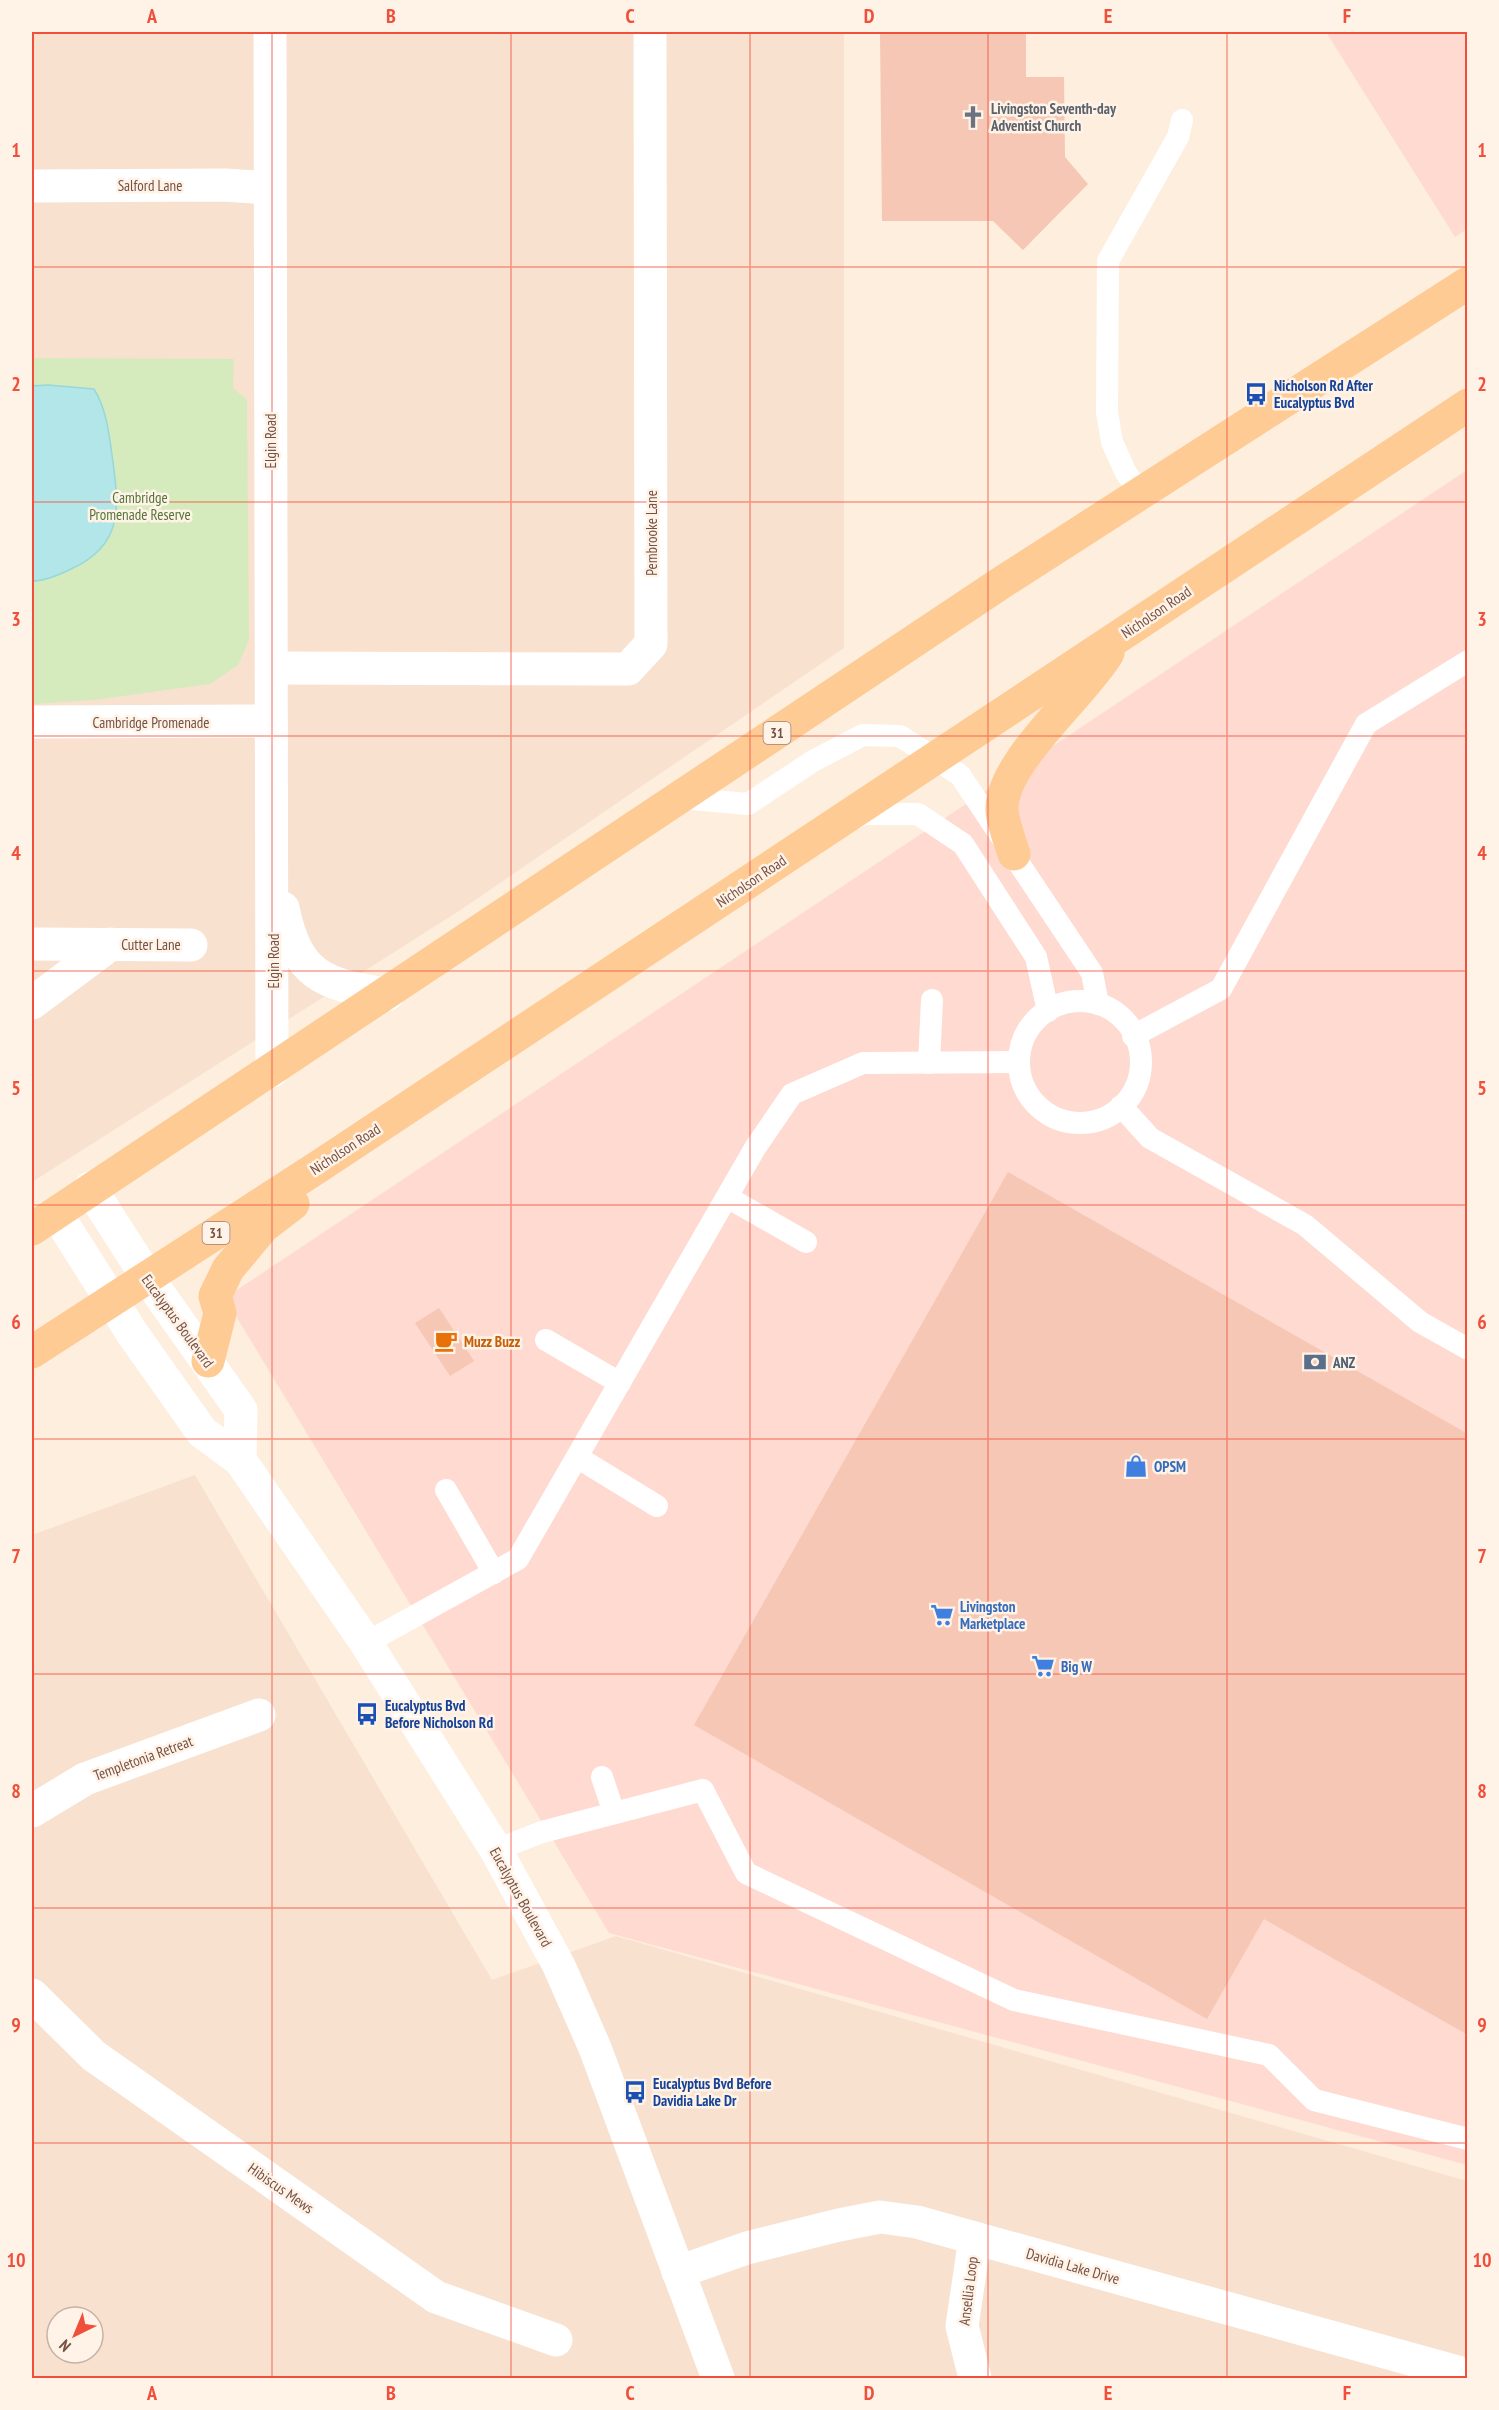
<svg xmlns="http://www.w3.org/2000/svg" width="1499" height="2410" font-family="'PT Sans Narrow',sans-serif">
	<style>
		.residential { fill: #f8e1cf; fill-rule: evenodd }
		.commercial { fill: #ffdad1 }
		.green { fill: #d5ebbd }
		.water { fill: #b2e6e8; stroke: #98d7da; stroke-width: 1.5 }
		.building { fill: #f5c7b4 }
		.lines { fill: none; stroke-linecap: round; stroke-linejoin: round }
		.service { stroke: #fff; stroke-width: 22 }
		.minor { stroke: #fff; stroke-width: 33 }
		.tertiary { stroke: #fff; stroke-width: 33 }
		.primary { stroke: #ffcb94; stroke-width: 33 }
		.grid { fill: none; stroke: #f04f3b; stroke-width: 1.5; stroke-opacity: 0.55 }
		.labels { text-anchor: middle; dominant-baseline: central; stroke-width: 5; stroke-linejoin: round; paint-order: stroke }
		.shield { fill: #fff2e6; stroke: #9e8175; stroke-width: 1.5 }
		.shield-label { font-size: 14px; font-weight: bold; fill: #755145 }
		.worship-label { font-size: 15px; font-weight: bold; fill: #5b616d; stroke: #fff2e6; text-anchor: start }
		.street-label { font-size: 15px; fill: #755145; stroke: #fff2e6 }
		.transit-label { font-size: 15px; font-weight: bold; fill: #164399; stroke: #fff2e6; text-anchor: start }
		.park-label { font-size: 15px; fill: #52763a; stroke: #fff2e6 }
		.food-label { font-size: 15px; font-weight: bold; fill: #c56008; stroke: #fff2e6; text-anchor: start }
		.service-label { font-size: 15px; font-weight: bold; fill: #4e5e75; stroke: #fff2e6; text-anchor: start }
		.shop-label { font-size: 15px; font-weight: bold; fill: #366cbe; stroke: #fff2e6; text-anchor: start }
		.neatline { fill: none; stroke: #f04f3b; stroke-width: 2 }
		.grid-label { font-size: 20px; text-anchor: middle; font-weight: bold; fill: #f04f3b }
	</style>
	<rect width="100%" height="100%" fill="#feeede"/>
	<g class="residential">
		<path d="M32,32H844V648L459,911L32,1182Z"/>
		<path d="M195,1475L492,1980L616,1936L1467,2181V2378H32V1535ZM57,2317H93V2353H57Z"/>
	</g>
	<g class="commercial">
		<path d="M1326,32H1467V229L1455,237Z"/>
		<path d="M1467,470V2165L609,1933L225,1298Z"/>
	</g>
	<path class="green" d="M32,358L234,359L233,388L247,400L249,640L238,665L210,684L94,700L32,704Z"/>
	<path class="water" d="M48,385L94,389C106,408 109,433 112,455C119,505 125,545 71,569C59,575 45,581 32,581V386Z"/>
	<g class="building">
		<path d="M880,32H1026V77H1064L1065,157L1088,184L1023,250L993,221H882Z"/>
		<path d="M1008,1172L1468,1434V2035L1264,1919L1207,2019L694,1725Z"/>
		<path d="M439,1308L474,1361L450,1376L415,1323Z"/>
	</g>
	<g class="lines">
		<g class="service">
			<path d="M1140,493L1126,473L1112,442L1107,412L1108,261L1178,137L1182,120"/>
			<path d="M680,798L748,804L813,761L863,735L900,736L960,775L1092,973L1098,1004"/>
			<path d="M852,819L864,814H918L963,844L1036,957L1048,1011"/>
			<circle cx="1080" cy="1062" r="61"/>
			<path d="M1133,1036L1221,989L1366,724L1468,661"/>
			<path d="M929,1063L932,1000"/>
			<path d="M1121,1106L1150,1138L1305,1225L1420,1322L1468,1349"/>
			<path d="M727,1197L806,1242"/>
			<path d="M546,1340L620,1383"/>
			<path d="M577,1457L657,1506"/>
			<path d="M446,1490L494,1573"/>
			<path d="M366,1643L518,1559L755,1148L792,1094L863,1063L1019,1062"/>
			<path d="M602,1777L614,1813"/>
			<path d="M496,1850L542,1832L703,1790L746,1873L1014,2000L1269,2055L1314,2100L1468,2139"/>
		</g>
		<g class="minor">
			<path d="M270,32L272,1071"/>
			<path d="M32,186L225,185L269,188"/>
			<path d="M272,668L628,669L651,644L650,32"/>
			<path d="M32,722L271,721"/>
			<path d="M283,908C297,976 323,985 388,994"/>
			<path d="M32,944L191,945"/>
			<path d="M32,1003L111,944"/>
			<path d="M32,1811L85,1779L259,1715"/>
			<path d="M32,1995L94,2056L436,2297L556,2340"/>
			<path d="M975,2238L962,2326L975,2378"/>
			<path d="M678,2272L747,2248L839,2225L880,2217L917,2222L1468,2375"/>
		</g>
		<g class="tertiary">
			<path d="M90,1188L147,1277L241,1410L240,1460"/>
			<path d="M56,1213L132,1333L202,1432L240,1460L366,1643L496,1850L559,1966L595,2048L718,2378"/>
		</g>
		<g class="primary">
			<path d="M1014,854C1010,841 1003,824 1002,810C1000,763 1083,695 1108,653"/>
			<path d="M32,1229L1004,581L1468,283"/>
			<path d="M32,1352L321,1165L1468,405"/>
			<path d="M208,1361L220,1313L215,1296L228,1269L263,1227L293,1204"/>
		</g>
	</g>
	<path class="grid" d="M272,32V2378M511,32V2378M750,32V2378M988,32V2378M1227,32V2378M32,267H1468M32,502H1468M32,736H1468M32,971H1468M32,1205H1468M32,1439H1468M32,1674H1468M32,1908H1468M32,2143H1468"/>
	<defs>
		<g id="church-bare" transform="scale(1.8)"><path d="M-1.2-6h2.4v3.5h3.3v2.4h-3.3V6h-2.4V-.1h-3.3v-2.4h3.3Z" fill="#6b7280" stroke="#fff2e6" stroke-width="2.5" paint-order="stroke"/></g>
		<g id="bus-bare" transform="scale(1.8)"><path d="M-5-6H5V4H4V6H2V4H-2V6H-4V4H-5ZM-3.5-4V0h7V-4ZM-3.5 1.2v1.5H-2V1.2ZM2 1.2v1.5H3.5V1.2Z" fill="#1a4fb4" stroke="#fff2e6" stroke-width="2.5" paint-order="stroke"/></g>
		<g id="cafe-bare" transform="scale(1.8)"><path d="M-5.5-4.5H6V0H3Q3 3.5 0 3.5H-2.5Q-5.5 3.5-5.5 0ZM3-3.2v2h1.7v-2ZM-6 4.5H4V6H-6Z" fill="#e8710a" stroke="#fff2e6" stroke-width="2.5" paint-order="stroke"/></g>
		<g id="bank-bare" transform="scale(1.8)"><path d="M-6-4H6V4H-6ZM0-2.3a2.3 2.3 0 1 0 0 4.6a2.3 2.3 0 1 0 0-4.6Z" fill="#5c6f8a" stroke="#fff2e6" stroke-width="2.5" paint-order="stroke"/></g>
		<g id="shop-bare" transform="scale(1.8)"><path d="M-5-2.5h2.3a2.7 3.5 0 0 1 5.4 0H5L5.5 6h-11ZM-1.5-2.5h3a1.5 2.3 0 0 0-3 0Z" fill="#3f7fe0" stroke="#fff2e6" stroke-width="2.5" paint-order="stroke"/></g>
		<g id="supermarket-bare" transform="scale(1.8)"><path d="M-6-5.5h2.5l.6 2H6L4.5 2H-2.5L-4.4-4H-6ZM-1.5 3.2a1.3 1.3 0 1 0 .1 0ZM3 3.2a1.3 1.3 0 1 0 .1 0Z" fill="#3f7fe0" stroke="#fff2e6" stroke-width="2.5" paint-order="stroke"/></g>
	</defs>
	<g fill-rule="evenodd">
		<use href="#church-bare" x="973" y="117"/>
		<use href="#bus-bare" x="1256" y="394"/>
		<use href="#cafe-bare" x="446" y="1341"/>
		<use href="#bank-bare" x="1315" y="1362"/>
		<use href="#shop-bare" x="1136" y="1466"/>
		<use href="#supermarket-bare" x="942" y="1615"/>
		<use href="#supermarket-bare" x="1043" y="1666"/>
		<use href="#bus-bare" x="367" y="1714"/>
		<use href="#bus-bare" x="635" y="2092"/>
	</g>
	<g class="labels">
		<g class="shield">
			<rect x="763.5" y="722" width="27" height="22" rx="4.5"/>
			<rect x="202.5" y="1222" width="27" height="22" rx="4.5"/>
		</g>
		<g class="shield-label">
			<text x="777" y="733">31</text>
			<text x="216" y="1233">31</text>
		</g>
		<g class="worship-label">
			<text x="991" y="108">Livingston Seventh-day<tspan x="991" dy="17">Adventist Church</tspan></text>
		</g>
		<g class="street-label">
			<text x="150" y="185">Salford Lane</text>
			<text transform="translate(270 441) rotate(-90)">Elgin Road</text>
			<text transform="translate(651 533) rotate(-90)">Pembrooke Lane</text>
			<text transform="translate(1156 612) rotate(-34)">Nicholson Road</text>
			<text x="151" y="722">Cambridge Promenade</text>
			<text transform="translate(751 881) rotate(-34)">Nicholson Road</text>
			<text x="151" y="944">Cutter Lane</text>
			<text transform="translate(273 961) rotate(-90)">Elgin Road</text>
			<text transform="translate(345 1149) rotate(-33)">Nicholson Road</text>
			<text transform="translate(178 1321) rotate(54)">Eucalyptus Boulevard</text>
			<text transform="translate(143 1758) rotate(-20)">Templetonia Retreat</text>
			<text transform="translate(521 1897) rotate(61)">Eucalyptus Boulevard</text>
			<text transform="translate(281 2188) rotate(35)">Hibiscus Mews</text>
			<text transform="translate(1073 2266) rotate(16)">Davidia Lake Drive</text>
			<text transform="translate(968 2291) rotate(-83)">Ansellia Loop</text>
		</g>
		<g class="transit-label">
			<text x="1274" y="385">Nicholson Rd After<tspan x="1274" dy="17">Eucalyptus Bvd</tspan></text>
			<text x="385" y="1705">Eucalyptus Bvd<tspan x="385" dy="17">Before Nicholson Rd</tspan></text>
			<text x="653" y="2083">Eucalyptus Bvd Before<tspan x="653" dy="17">Davidia Lake Dr</tspan></text>
		</g>
		<g class="park-label">
			<text x="140" y="497">Cambridge<tspan x="140" dy="17">Promenade Reserve</tspan></text>
		</g>
		<g class="food-label">
			<text x="464" y="1341">Muzz Buzz</text>
		</g>
		<g class="service-label">
			<text x="1333" y="1362">ANZ</text>
		</g>
		<g class="shop-label">
			<text x="1154" y="1466">OPSM</text>
			<text x="960" y="1606">Livingston<tspan x="960" dy="17">Marketplace</tspan></text>
			<text x="1061" y="1666">Big W</text>
		</g>
	</g>
	<rect width="1499" height="2410" fill="none" stroke="#fff2e6" stroke-width="66"/>
	<g transform="translate(75 2335) rotate(223)"><circle r="28" fill="#fff2e6" stroke="#c8b2a6" stroke-width="1.5"/>
	<path d="M0-4.5L10 22L0 15L-10 22Z" fill="#f04f3b"/>
	<text y="-9" font-size="16" font-weight="bold" text-anchor="middle" fill="#755145">N</text>
	</g>
	<rect x="33" y="33" width="1433" height="2344" class="neatline"/>
	<g class="grid-label">
		<text x="152" y="23">A</text>
		<text x="391" y="23">B</text>
		<text x="630" y="23">C</text>
		<text x="869" y="23">D</text>
		<text x="1108" y="23">E</text>
		<text x="1347" y="23">F</text>
		<text x="16" y="157">1</text>
		<text x="1482" y="157">1</text>
		<text x="16" y="391">2</text>
		<text x="1482" y="391">2</text>
		<text x="16" y="626">3</text>
		<text x="1482" y="626">3</text>
		<text x="16" y="860">4</text>
		<text x="1482" y="860">4</text>
		<text x="16" y="1095">5</text>
		<text x="1482" y="1095">5</text>
		<text x="16" y="1329">6</text>
		<text x="1482" y="1329">6</text>
		<text x="16" y="1563">7</text>
		<text x="1482" y="1563">7</text>
		<text x="16" y="1798">8</text>
		<text x="1482" y="1798">8</text>
		<text x="16" y="2032">9</text>
		<text x="1482" y="2032">9</text>
		<text x="16" y="2267">10</text>
		<text x="1482" y="2267">10</text>
		<text x="152" y="2400">A</text>
		<text x="391" y="2400">B</text>
		<text x="630" y="2400">C</text>
		<text x="869" y="2400">D</text>
		<text x="1108" y="2400">E</text>
		<text x="1347" y="2400">F</text>
	</g>
</svg>
